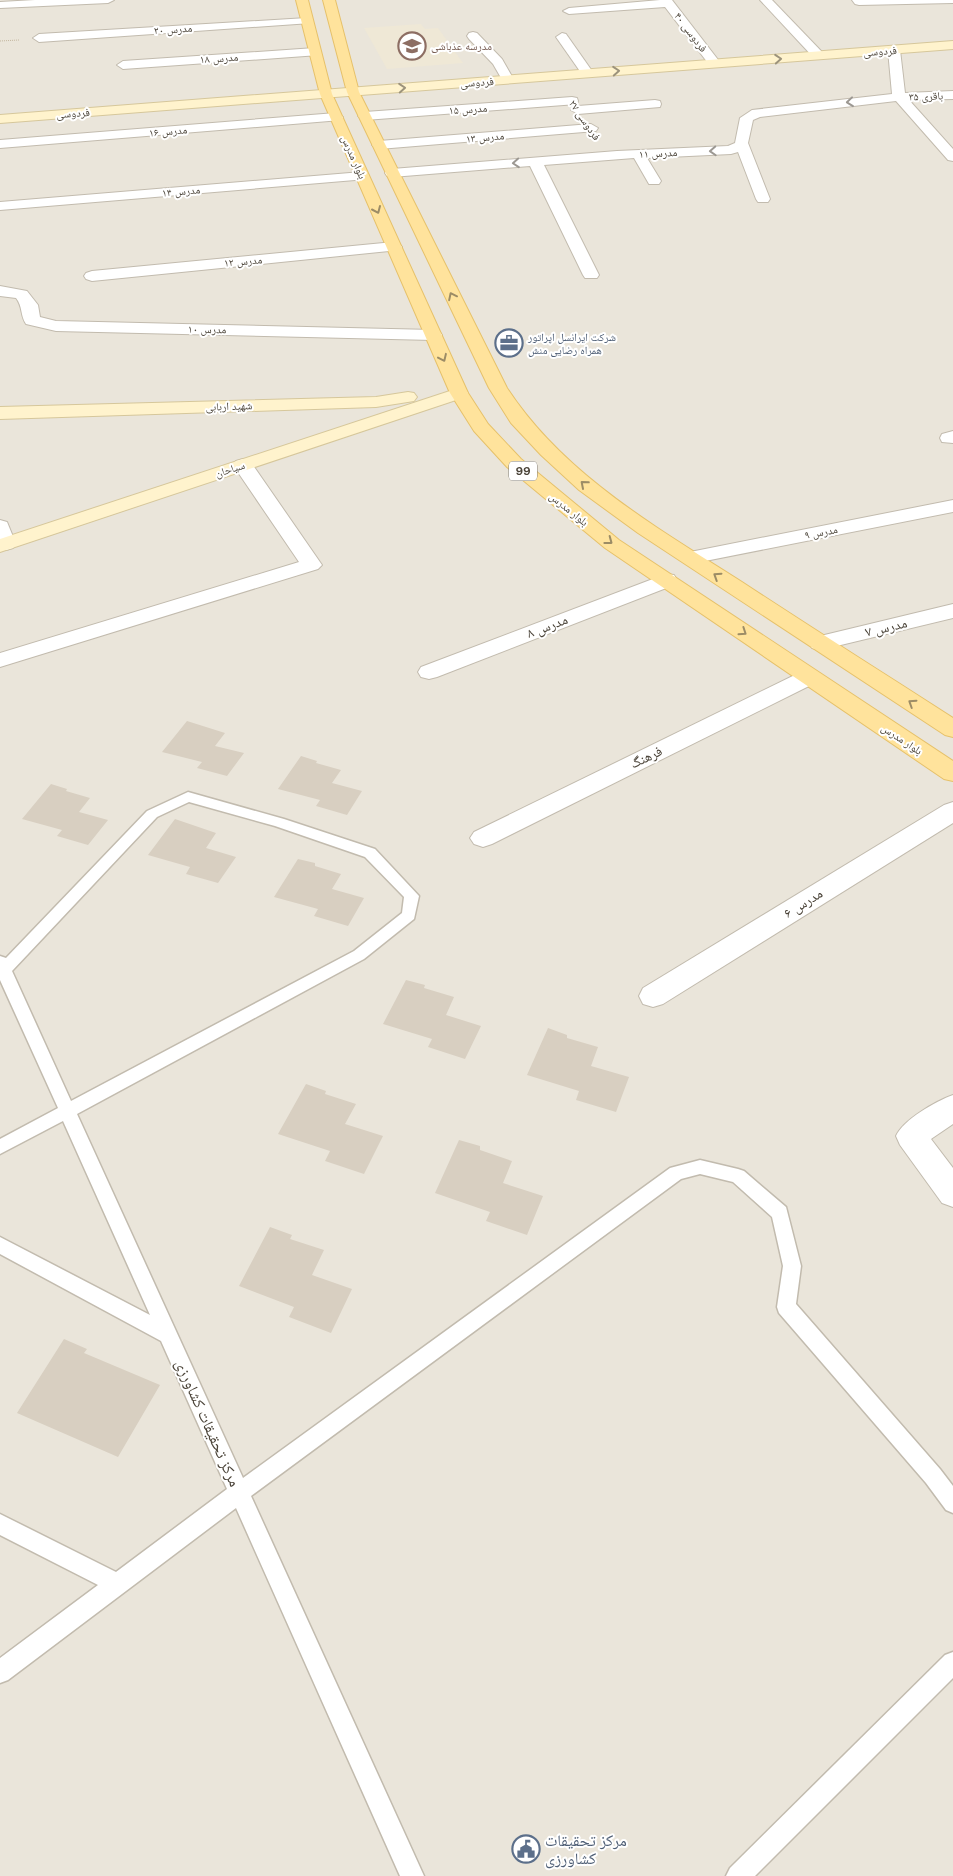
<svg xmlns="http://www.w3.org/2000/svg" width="953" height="1876" font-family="'DM Sans','Noto Naskh Arabic',sans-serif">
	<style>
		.residential { fill: #eae5da }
		.education { fill: #efe8d6 }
		.building { fill: #d8cfc1 }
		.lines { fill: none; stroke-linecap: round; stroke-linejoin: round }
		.lane-casing { stroke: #c2bbae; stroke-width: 3 }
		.street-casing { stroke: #c2bbae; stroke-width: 2 }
		.secondary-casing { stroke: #d6c79b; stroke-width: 2 }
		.primary-casing { stroke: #e6c16a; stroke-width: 2 }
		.path { stroke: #c4b79f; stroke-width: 1; stroke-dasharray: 1 1; stroke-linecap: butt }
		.lane { fill: #fff; fill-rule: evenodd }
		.street { fill: #fff; fill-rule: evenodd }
		.secondary { fill: #fff3cd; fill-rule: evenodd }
		.primary { fill: #ffe39c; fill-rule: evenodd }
		.oneway { stroke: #9c937c }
		.oneway2 { stroke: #9c9892 }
		.oneway3 { stroke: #9c8c66 }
		.labels { text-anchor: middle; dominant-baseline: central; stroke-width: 4; stroke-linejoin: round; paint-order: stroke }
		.far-street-label { font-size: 11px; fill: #4b4439; stroke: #fff }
		.far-education-label { font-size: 11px; fill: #785e54; stroke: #fff; text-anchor: start }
		.far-service-label { font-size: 11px; fill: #4e5e75; stroke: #fff; text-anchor: start }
		.shield { fill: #fff; stroke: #817c74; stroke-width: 1 }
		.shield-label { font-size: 12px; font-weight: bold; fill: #4b4439 }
		.street-label { font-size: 14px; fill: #4b4439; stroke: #fff }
		.near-street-label { font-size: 16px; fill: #4b4439; stroke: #fff }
		.near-service-label { font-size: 16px; fill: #4e5e75; stroke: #fff; text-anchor: start }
	</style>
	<rect width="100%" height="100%" fill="#f6f3ec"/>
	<rect class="residential" x="0" y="0" width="953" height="1876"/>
	<path class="education" d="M421,24L425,29L438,28L463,63L387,69L364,28Z"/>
	<g class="building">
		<path d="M187,721L225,733L215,746L244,753L227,776L197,768L202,762L162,752Z"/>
		<path d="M301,756L317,761L316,763L341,770L332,783L362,791L347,815L316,806L320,800L278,789Z"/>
		<path d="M51,784L67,789L66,791L90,798L79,812L108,820L88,845L57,836L62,830L22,819Z"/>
		<path d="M175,819L216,833L206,848L236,857L218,883L186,874L190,867L148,855Z"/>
		<path d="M298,859L315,863V866L341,874L332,889L364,898L348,926L314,916L318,909L274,897Z"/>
		<path d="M406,980L425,985L424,988L454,997L446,1015L481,1026L465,1059L428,1047L432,1039L383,1024Z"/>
		<path d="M548,1028L567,1035V1038L598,1047L591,1066L629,1077L616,1112L576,1100L579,1091L527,1075Z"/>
		<path d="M306,1084L326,1091L325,1094L356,1104L345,1124L383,1136L364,1174L325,1161L330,1151L278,1134Z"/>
		<path d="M459,1140L480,1146V1150L512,1161L503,1183L543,1196L527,1235L486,1221L490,1212L435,1193Z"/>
		<path d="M270,1227L292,1235L290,1239L324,1250L312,1275L352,1289L331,1333L289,1317L294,1307L239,1286Z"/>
		<path d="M64,1339L87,1349L84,1353L160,1385L118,1457L17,1413Z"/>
	</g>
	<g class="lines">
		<g class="lane-casing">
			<g id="lane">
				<path d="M188,792L284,819L375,849L419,896L414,919L364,959L77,1114L243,1478L670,1168L700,1160L738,1169L744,1171L786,1207L801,1266L796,1304L940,1469L953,1486V1513L946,1510L926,1483L779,1313L777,1307L783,1266L772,1217L733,1182L700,1174L681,1179L251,1496L424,1876H400L236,1508L8,1680L0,1683V1658L98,1585L0,1535V1514L116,1572L227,1489L161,1341L0,1254V1237L150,1315L63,1121L0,1154V1139L58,1108L0,980V956L6,958L147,811ZM189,802L275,826L365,857L404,897L402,913L354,951L71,1101L12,971L157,817Z"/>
				<path d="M953,1652V1678L755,1876H726L730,1868L945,1655Z"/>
			</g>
		</g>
		<g class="street-casing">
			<g id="street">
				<path d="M35,0H114L108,3L0,8V2Z"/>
				<path d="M660,0H672L719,61L721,64L719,67H711L665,7L569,14L563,11L569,8Z"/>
				<path d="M760,0H772L823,53L825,56L823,59H815Z"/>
				<path d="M852,0H953V3L859,5L855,4Z"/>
				<path d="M307,18L313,21L311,23L39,42L33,38L39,34Z"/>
				<path d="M473,32L477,33L502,59L514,80L512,83H504L493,64L469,39L467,36L469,33Z"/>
				<path d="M562,33L566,34L592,71L594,74L592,77H584L556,37Z"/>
				<path d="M894,46L900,50L905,93L953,91V99L909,100L953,149V161L948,160L896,101L760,117L753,120L748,143L770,199L768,202H758L756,199L738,152L731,154L647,158L661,181L659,184H649L634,158L544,165L599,275L597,278H585L583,275L530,166L392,177L387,176L385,173L387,170L392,169L617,151L728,146L735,143L740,118L752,110L892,94L888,50Z"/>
				<path d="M315,48L321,52L319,55L123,69L117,65L123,61Z"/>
				<path d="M572,97L577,98L578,101L577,104L365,120L358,116L365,112Z"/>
				<path d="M655,100L660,101L661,104L660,107L578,114L571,110L578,106Z"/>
				<path d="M336,113L343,117L341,120L0,148V140Z"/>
				<path d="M591,124L598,128L596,131L379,149L372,145L379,141Z"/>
				<path d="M362,172L367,173L369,176L367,179L0,210V202Z"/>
				<path d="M394,242L399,244L402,247L399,250L92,281L86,279L84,276L86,273L92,271Z"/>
				<path d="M0,286L27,291L38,305L40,317L56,321L433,330L439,331L442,335L439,339L433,340L56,331L26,324C20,315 23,307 16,298L0,296Z"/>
				<path d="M953,431V443L942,442L940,438L942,434Z"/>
				<path d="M243,459L250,461L322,565L318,569L0,667V653L299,562L233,465L236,461Z"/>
				<path d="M953,500V512L690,564L683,562L680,558L683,554L690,552Z"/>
				<path d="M0,520L7,522L16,544L13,548L6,550L0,549Z"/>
				<path d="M666,574L674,575L677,580L674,585L437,677L429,679L421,677L418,672L421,667Z"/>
				<path d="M953,604V618L820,650L812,648L809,643L812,638Z"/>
				<path d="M809,670L817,672L820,677L817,682L492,844L483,847L474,844L470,838L474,832L801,672Z"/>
				<path d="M953,802V823L663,1004L653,1007L643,1004L639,996L643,988L944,805Z"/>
				<path d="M953,1095V1124L931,1139L953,1168V1207L942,1203L900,1145L896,1136C903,1120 936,1101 953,1095Z"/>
			</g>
		</g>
		<g class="secondary-casing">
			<g id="secondary">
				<path d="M953,41V49L0,123V115Z"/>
				<path d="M459,388L465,389L468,393L465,397L0,552V539Z"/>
				<path d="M408,392L414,393L417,397L414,401L376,407L0,419V407L376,397Z"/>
			</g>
		</g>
		<g class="primary-casing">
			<g id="primary">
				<path d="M296,0H308L332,94L468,393L488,424L521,459L619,540L953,761V781L944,779L605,548L507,467L474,431L450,393L320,94Z"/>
				<path d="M323,0H335L359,92L507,388C564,475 656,527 742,582C812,628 883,673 953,718V737L945,735L638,533L579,490L541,455L511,423L489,388L347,92Z"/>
			</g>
		</g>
		<path class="path" d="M0,41L19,40"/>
		<use href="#lane" class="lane"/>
		<use href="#street" class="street"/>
		<use href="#secondary" class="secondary"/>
		<use href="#primary" class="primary"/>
	</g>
	<defs><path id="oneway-chevron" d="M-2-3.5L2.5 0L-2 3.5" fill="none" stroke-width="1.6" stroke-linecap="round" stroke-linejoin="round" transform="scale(1.25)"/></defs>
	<g class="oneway">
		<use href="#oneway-chevron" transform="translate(778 59) rotate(-4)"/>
		<use href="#oneway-chevron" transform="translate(616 71) rotate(-4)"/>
		<use href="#oneway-chevron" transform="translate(402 88) rotate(-4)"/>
	</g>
	<g class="oneway2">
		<use href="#oneway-chevron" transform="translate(850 102) rotate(174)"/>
		<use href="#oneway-chevron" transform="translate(713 151) rotate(177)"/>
		<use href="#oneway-chevron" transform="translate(516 163) rotate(176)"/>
	</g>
	<g class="oneway3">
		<use href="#oneway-chevron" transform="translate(377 210) rotate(66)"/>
		<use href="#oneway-chevron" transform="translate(452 296) rotate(-116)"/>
		<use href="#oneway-chevron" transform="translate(443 358) rotate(65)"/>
		<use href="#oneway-chevron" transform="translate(584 484) rotate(-139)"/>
		<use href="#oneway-chevron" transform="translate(609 541) rotate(37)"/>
		<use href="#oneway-chevron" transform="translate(717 576) rotate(-147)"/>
		<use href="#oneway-chevron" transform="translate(743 632) rotate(34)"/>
		<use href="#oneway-chevron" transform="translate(912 703) rotate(-147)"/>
	</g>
	<defs>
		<g id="school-ring" transform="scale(1.4375)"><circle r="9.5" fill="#fff" stroke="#8d6e63" stroke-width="1.5"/><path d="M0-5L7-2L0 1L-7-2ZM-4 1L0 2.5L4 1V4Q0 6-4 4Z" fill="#8d6e63"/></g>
		<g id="office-ring" transform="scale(1.4375)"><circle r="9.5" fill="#fff" stroke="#5c6f8a" stroke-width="1.5"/><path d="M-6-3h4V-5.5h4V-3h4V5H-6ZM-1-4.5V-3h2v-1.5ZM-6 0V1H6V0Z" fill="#5c6f8a"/></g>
		<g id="civic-ring" transform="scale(1.4375)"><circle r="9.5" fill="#fff" stroke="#5c6f8a" stroke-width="1.5"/><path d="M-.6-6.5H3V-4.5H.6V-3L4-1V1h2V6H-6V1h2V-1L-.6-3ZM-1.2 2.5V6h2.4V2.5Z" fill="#5c6f8a"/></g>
	</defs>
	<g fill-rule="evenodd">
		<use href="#school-ring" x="412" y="46"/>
		<use href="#office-ring" x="509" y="343"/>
		<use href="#civic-ring" x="526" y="1849"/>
	</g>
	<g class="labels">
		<g class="far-street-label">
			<text transform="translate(173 29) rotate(-4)">مدرس ۲۰</text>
			<text transform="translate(691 32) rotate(53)">فردوسی ۴۰</text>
			<text transform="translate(880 51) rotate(-4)">فردوسی</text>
			<text transform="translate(219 58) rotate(-4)">مدرس ۱۸</text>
			<text transform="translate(477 82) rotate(-4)">فردوسی</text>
			<text transform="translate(926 96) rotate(-2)">باقری ۳۵</text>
			<text transform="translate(468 109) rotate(-4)">مدرس ۱۵</text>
			<text transform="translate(73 113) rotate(-4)">فردوسی</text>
			<text transform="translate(585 120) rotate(55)">فردوسی ۲۷</text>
			<text transform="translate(168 131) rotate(-5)">مدرس ۱۶</text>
			<text transform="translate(485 137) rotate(-5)">مدرس ۱۳</text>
			<text transform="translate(658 153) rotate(-3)">مدرس ۱۱</text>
			<text transform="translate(354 157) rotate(66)">بلوار مدرس</text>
			<text transform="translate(181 191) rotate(-5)">مدرس ۱۴</text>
			<text transform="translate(243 261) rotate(-5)">مدرس ۱۲</text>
			<text transform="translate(207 329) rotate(1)">مدرس ۱۰</text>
			<text transform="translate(229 406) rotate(-2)">شهید اربابی</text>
			<text transform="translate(230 469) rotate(-18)">سیاحان</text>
			<text transform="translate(569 509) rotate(39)">بلوار مدرس</text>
			<text transform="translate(821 532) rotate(-11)">مدرس ۹</text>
			<text transform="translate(902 739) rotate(34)">بلوار مدرس</text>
		</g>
		<g class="far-education-label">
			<text x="431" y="46">مدرسه عذباشی</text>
		</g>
		<g class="far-service-label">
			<text x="528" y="337">شرکت ایرانسل اپراتور<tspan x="528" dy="13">همراه رضایی منش</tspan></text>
		</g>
		<rect class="shield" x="509" y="461.5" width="28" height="19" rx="4"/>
		<g class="shield-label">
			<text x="523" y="471">99</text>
		</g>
		<g class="street-label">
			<text transform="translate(547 626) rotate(-21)">مدرس ۸</text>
			<text transform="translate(886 627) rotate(-13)">مدرس ۷</text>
			<text transform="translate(646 757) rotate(-26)">فرهنگ</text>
			<text transform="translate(803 903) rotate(-32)">مدرس ۶</text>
		</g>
		<g class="near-street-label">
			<text transform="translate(208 1423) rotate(66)">مرکز تحقیقات کشاورزی</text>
		</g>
		<g class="near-service-label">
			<text x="545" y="1840">مرکز تحقیقات<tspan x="545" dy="18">کشاورزی</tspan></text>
		</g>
	</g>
</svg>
